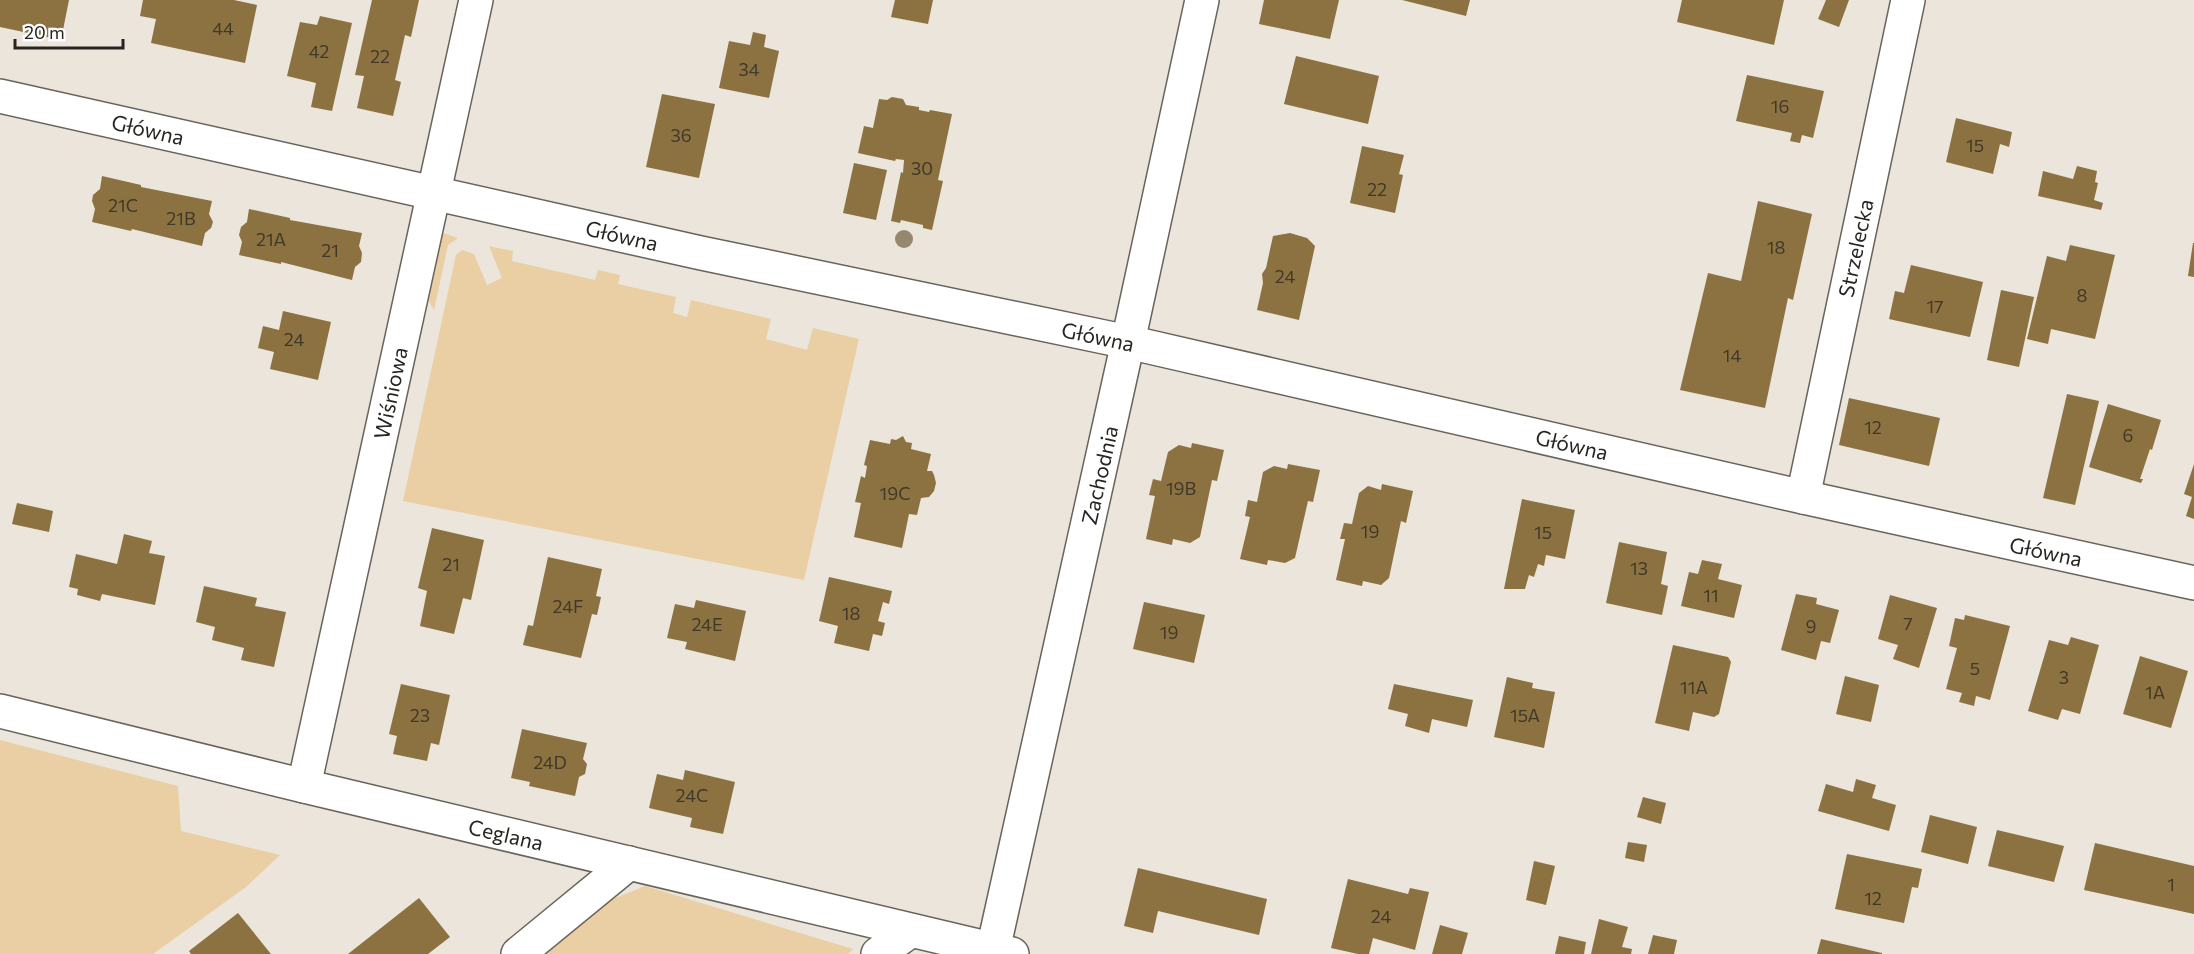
<svg xmlns="http://www.w3.org/2000/svg" width="2194" height="954" font-family="Commissioner,sans-serif">
	<style>
		.green { fill: #e9cfa3 }
		.building { fill: #8c7241 }
		.lines { fill: none; stroke-linecap: round; stroke-linejoin: round }
		.minor-casing { stroke: #69645b; stroke-width: 36 }
		.minor { stroke: #fff; stroke-width: 33 }
		.tree { fill: #96886e }
		.labels { text-anchor: middle; dominant-baseline: central; stroke-width: 6; stroke-linejoin: round; paint-order: stroke }
		.number-label { font-size: 18px; fill: #403829 }
		.street-label { font-size: 21px; fill: #272521; stroke: #fff }
	</style>
	<rect width="100%" height="100%" fill="#ebe5db"/>
	<g class="green">
		<path d="M443,233L458,238L448,245L434,310L425,294L439,238Z"/>
		<path d="M489,246L513,251L512,261L595,280L598,270L620,275L618,284L676,297L673,313L687,317L691,300L771,319L766,339L807,350L813,328L859,339L804,580L403,501L456,255L462,250L474,254L487,285L502,278Z"/>
		<path d="M0,740L178,786L181,831L280,855L246,887L153,954H0Z"/>
		<path d="M645,886L853,949L848,954H542L598,905Z"/>
	</g>
	<g class="building">
		<path d="M0,0H69L61,40L0,27Z"/>
		<path d="M143,0H234L257,5L245,63L151,43L156,19L140,16Z"/>
		<path d="M372,0H419L411,37L405,35L395,80L401,82L393,116L357,108L364,76L355,75Z"/>
		<path d="M895,0H933L928,24L891,17Z"/>
		<path d="M1264,0H1339L1330,39L1259,24Z"/>
		<path d="M1402,0H1470L1466,16Z"/>
		<path d="M1682,0H1784L1774,45L1677,22Z"/>
		<path d="M1826,0H1849L1839,27L1818,19Z"/>
		<path d="M320,16L352,23L332,111L311,107L316,83L287,76L300,22L317,25Z"/>
		<path d="M753,32L766,35L764,47L779,51L769,98L719,88L729,41L750,45Z"/>
		<path d="M1296,56L1379,76L1368,124L1284,104Z"/>
		<path d="M1747,75L1824,91L1813,138L1802,135L1800,143L1790,141L1792,133L1736,121Z"/>
		<path d="M662,94L715,104L699,178L646,167Z"/>
		<path d="M892,97L903,99L906,105L919,107V110L929,112L930,110L952,114L938,180L943,181L932,230L923,228V225L901,220L900,223L891,221L901,172L903,173L904,160L896,159L895,161L858,153L864,126L873,128L879,99L887,100Z"/>
		<path d="M1956,118L2012,132L2009,147L2000,144L1993,174L1946,162Z"/>
		<path d="M1362,146L1404,155L1399,174L1403,175L1395,213L1350,203Z"/>
		<path d="M854,163L887,170L876,220L843,213Z"/>
		<path d="M2077,166L2097,171L2095,182L2098,183L2094,200L2103,203L2101,210L2038,196L2043,171L2073,179Z"/>
		<path d="M102,176L141,185V187L212,201L209,214L213,222L211,228L205,233L202,246L132,229L131,231L92,222L95,209L92,201L93,195L100,189Z"/>
		<path d="M1758,201L1812,214L1793,300L1788,298L1765,408L1680,390L1708,273L1741,281Z"/>
		<path d="M249,209L290,218V220L362,233L359,246L362,253L361,262L355,267L352,280L281,262V264L239,255L242,242L239,235L241,227L247,222Z"/>
		<path d="M1290,233L1307,238L1315,246L1299,320L1257,310L1263,283L1262,274L1266,268L1273,236Z"/>
		<path d="M2193,243H2194V277L2188,276Z"/>
		<path d="M2070,245L2115,255L2095,339L2051,329L2048,344L2027,339L2047,256L2066,261Z"/>
		<path d="M1911,265L1983,282L1970,337L1889,319L1895,291L1904,293Z"/>
		<path d="M2001,290L2034,297L2019,367L1987,360Z"/>
		<path d="M283,311L331,322L318,380L270,369L274,352L258,348L263,326L279,330Z"/>
		<path d="M2067,394L2099,401L2075,505L2043,498Z"/>
		<path d="M1849,398L1940,418L1929,466L1839,445Z"/>
		<path d="M2108,404L2161,420L2152,450L2150,449L2140,479H2143L2141,483L2089,467Z"/>
		<path d="M903,436L906,442L912,443L911,449L931,454L927,471H932L934,475L936,483L934,491L929,497L921,498L917,515L909,514L902,548L854,537L861,503L855,502L861,476L865,478L867,466L864,465L870,440L890,444L891,439L896,440Z"/>
		<path d="M1192,443L1224,450L1217,481L1212,480L1200,537L1190,543L1173,539L1172,545L1146,539L1155,496L1149,495L1153,479L1161,481L1168,452L1179,445L1191,448Z"/>
		<path d="M1288,464L1320,470L1313,502L1308,501L1295,558L1285,563L1268,560L1267,565L1240,559L1250,517L1245,516L1248,500L1257,502L1263,472L1274,466L1287,469Z"/>
		<path d="M2194,464V519L2186,516L2192,497L2184,494Z"/>
		<path d="M1382,484L1413,491L1406,523L1401,521L1389,578L1381,585L1363,581L1362,586L1336,580L1345,539H1340L1344,523L1352,524L1359,493L1368,486L1381,490Z"/>
		<path d="M1522,499L1575,510L1565,559L1546,555L1544,566L1538,564L1534,577L1529,575L1525,589H1504Z"/>
		<path d="M17,503L53,511L49,532L12,524Z"/>
		<path d="M432,528L484,540L471,600L463,598L454,634L420,626L427,591L418,588Z"/>
		<path d="M124,534L152,541L149,553L165,556L155,605L102,594L100,601L77,595L78,589L69,587L76,554L117,564Z"/>
		<path d="M1619,542L1667,552L1661,584L1668,586L1662,615L1606,603Z"/>
		<path d="M548,557L602,569L596,596L601,597L597,615L592,614L581,658L523,645L528,625L533,626Z"/>
		<path d="M1702,560L1722,564L1718,579L1742,585L1734,618L1681,606L1689,572L1698,574Z"/>
		<path d="M829,577L892,591L889,604L883,602L878,621L885,623L882,636L873,634L869,651L834,643L838,626L819,621Z"/>
		<path d="M204,586L257,598L255,606L286,612L274,667L241,660L244,648L212,640L215,627L196,622Z"/>
		<path d="M1796,594L1817,598L1816,604L1839,610L1830,643L1821,641L1816,660L1781,650Z"/>
		<path d="M1890,595L1937,608L1919,668L1893,659L1898,645L1878,639Z"/>
		<path d="M696,600L746,611L735,661L685,649L687,642L667,638L675,604L694,608Z"/>
		<path d="M1144,602L1205,615L1194,663L1133,649Z"/>
		<path d="M1965,615L2010,626L1990,700L1976,696L1974,706L1959,702L1962,693L1946,689L1957,648L1949,646L1955,618L1964,620Z"/>
		<path d="M2071,637L2099,645L2080,714L2062,709L2058,720L2028,711L2049,640L2068,645Z"/>
		<path d="M1673,645L1728,657L1731,662L1719,714L1714,717L1693,712L1689,731L1655,723Z"/>
		<path d="M2140,656L2188,671L2171,728L2123,714Z"/>
		<path d="M1845,676L1879,685L1871,722L1836,714Z"/>
		<path d="M1507,677L1533,683L1532,688L1555,692L1544,748L1494,737Z"/>
		<path d="M401,684L450,695L439,745L431,743L427,761L393,754L397,736L389,734Z"/>
		<path d="M1394,684L1473,700L1467,727L1432,719L1429,733L1405,726L1408,714L1388,709Z"/>
		<path d="M522,729L587,743L583,759L587,764L585,774L579,777L575,796L529,786L530,782L511,778Z"/>
		<path d="M685,770L735,782L723,834L690,827L692,818L649,808L657,774L683,780Z"/>
		<path d="M1856,779L1876,785L1872,798L1896,805L1889,831L1818,811L1826,784L1853,792Z"/>
		<path d="M1643,797L1666,803L1661,824L1637,817Z"/>
		<path d="M1930,815L1977,827L1968,864L1921,852Z"/>
		<path d="M1997,830L2064,846L2054,882L1988,866Z"/>
		<path d="M1628,842L1647,845L1644,862L1625,858Z"/>
		<path d="M2095,843L2194,866V914L2084,890Z"/>
		<path d="M1847,854L1922,869L1918,888L1912,887L1904,923L1835,909Z"/>
		<path d="M1534,861L1555,866L1546,905L1526,900Z"/>
		<path d="M1138,868L1267,899L1259,935L1158,911L1153,933L1124,926Z"/>
		<path d="M1348,879L1408,894L1410,888L1429,892L1415,950L1373,938L1369,954H1358L1331,948Z"/>
		<path d="M419,898L450,937L428,954H348Z"/>
		<path d="M238,913L271,954H191L189,951Z"/>
		<path d="M1599,919L1628,927L1622,947L1632,949L1631,954H1591Z"/>
		<path d="M1440,925L1468,933L1462,954H1432Z"/>
		<path d="M1653,935L1677,940L1674,954H1648Z"/>
		<path d="M1559,936L1586,942L1584,954H1555Z"/>
		<path d="M1821,939L1882,953V954H1817Z"/>
	</g>
	<g class="lines">
		<g class="minor-casing">
			<g id="minor">
				<path d="M0,96L701,253L1128,342L1803,497L2194,583"/>
				<path d="M1803,497L1908,0"/>
				<path d="M0,711L304,786L1012,954"/>
				<path d="M304,786L476,0"/>
				<path d="M993,950L1128,342L1202,0"/>
				<path d="M518,954L629,863"/>
				<path d="M878,954L910,931"/>
			</g>
		</g>
		<use href="#minor" class="minor"/>
	</g>
	<circle class="tree" cx="904" cy="239" r="9"/>
	<g class="labels">
		<g class="number-label">
			<text x="223" y="28">44</text>
			<text x="319" y="51">42</text>
			<text x="380" y="56">22</text>
			<text x="749" y="69">34</text>
			<text x="1780" y="106">16</text>
			<text x="681" y="135">36</text>
			<text x="1975" y="145">15</text>
			<text x="922" y="168">30</text>
			<text x="1377" y="189">22</text>
			<text x="123" y="205">21C</text>
			<text x="181" y="218">21B</text>
			<text x="271" y="239">21A</text>
			<text x="1776" y="247">18</text>
			<text x="330" y="250">21</text>
			<text x="1285" y="276">24</text>
			<text x="2082" y="295">8</text>
			<text x="1935" y="306">17</text>
			<text x="294" y="339">24</text>
			<text x="1732" y="355">14</text>
			<text x="1873" y="427">12</text>
			<text x="2128" y="435">6</text>
			<text x="1181" y="488">19B</text>
			<text x="895" y="493">19C</text>
			<text x="1370" y="531">19</text>
			<text x="1543" y="532">15</text>
			<text x="451" y="564">21</text>
			<text x="1639" y="568">13</text>
			<text x="1711" y="595">11</text>
			<text x="568" y="606">24F</text>
			<text x="851" y="613">18</text>
			<text x="1908" y="623">7</text>
			<text x="707" y="624">24E</text>
			<text x="1811" y="626">9</text>
			<text x="1169" y="632">19</text>
			<text x="1975" y="668">5</text>
			<text x="2064" y="677">3</text>
			<text x="1694" y="687">11A</text>
			<text x="2155" y="692">1A</text>
			<text x="420" y="715">23</text>
			<text x="1525" y="715">15A</text>
			<text x="550" y="762">24D</text>
			<text x="692" y="795">24C</text>
			<text x="2171" y="884">1</text>
			<text x="1873" y="898">12</text>
			<text x="1381" y="916">24</text>
		</g>
		<g class="street-label">
			<text transform="translate(148 129) rotate(13)">Główna</text>
			<text transform="translate(622 235) rotate(13)">Główna</text>
			<text transform="translate(1855 248) rotate(-78)">Strzelecka</text>
			<text transform="translate(1098 336) rotate(12)">Główna</text>
			<text transform="translate(390 393) rotate(-78)">Wiśniowa</text>
			<text transform="translate(1572 444) rotate(13)">Główna</text>
			<text transform="translate(1099 475) rotate(-77)">Zachodnia</text>
			<text transform="translate(2046 551) rotate(12)">Główna</text>
			<text transform="translate(506 834) rotate(13)">Ceglana</text>
		</g>
	</g>
	<path d="M15 39v9h108v-9" fill="none" stroke="#272521" stroke-width="3"/>
	<text x="24" y="39" font-size="18" fill="#272521" stroke="#ffffff" stroke-width="4.5" paint-order="stroke">20 m</text>
</svg>
